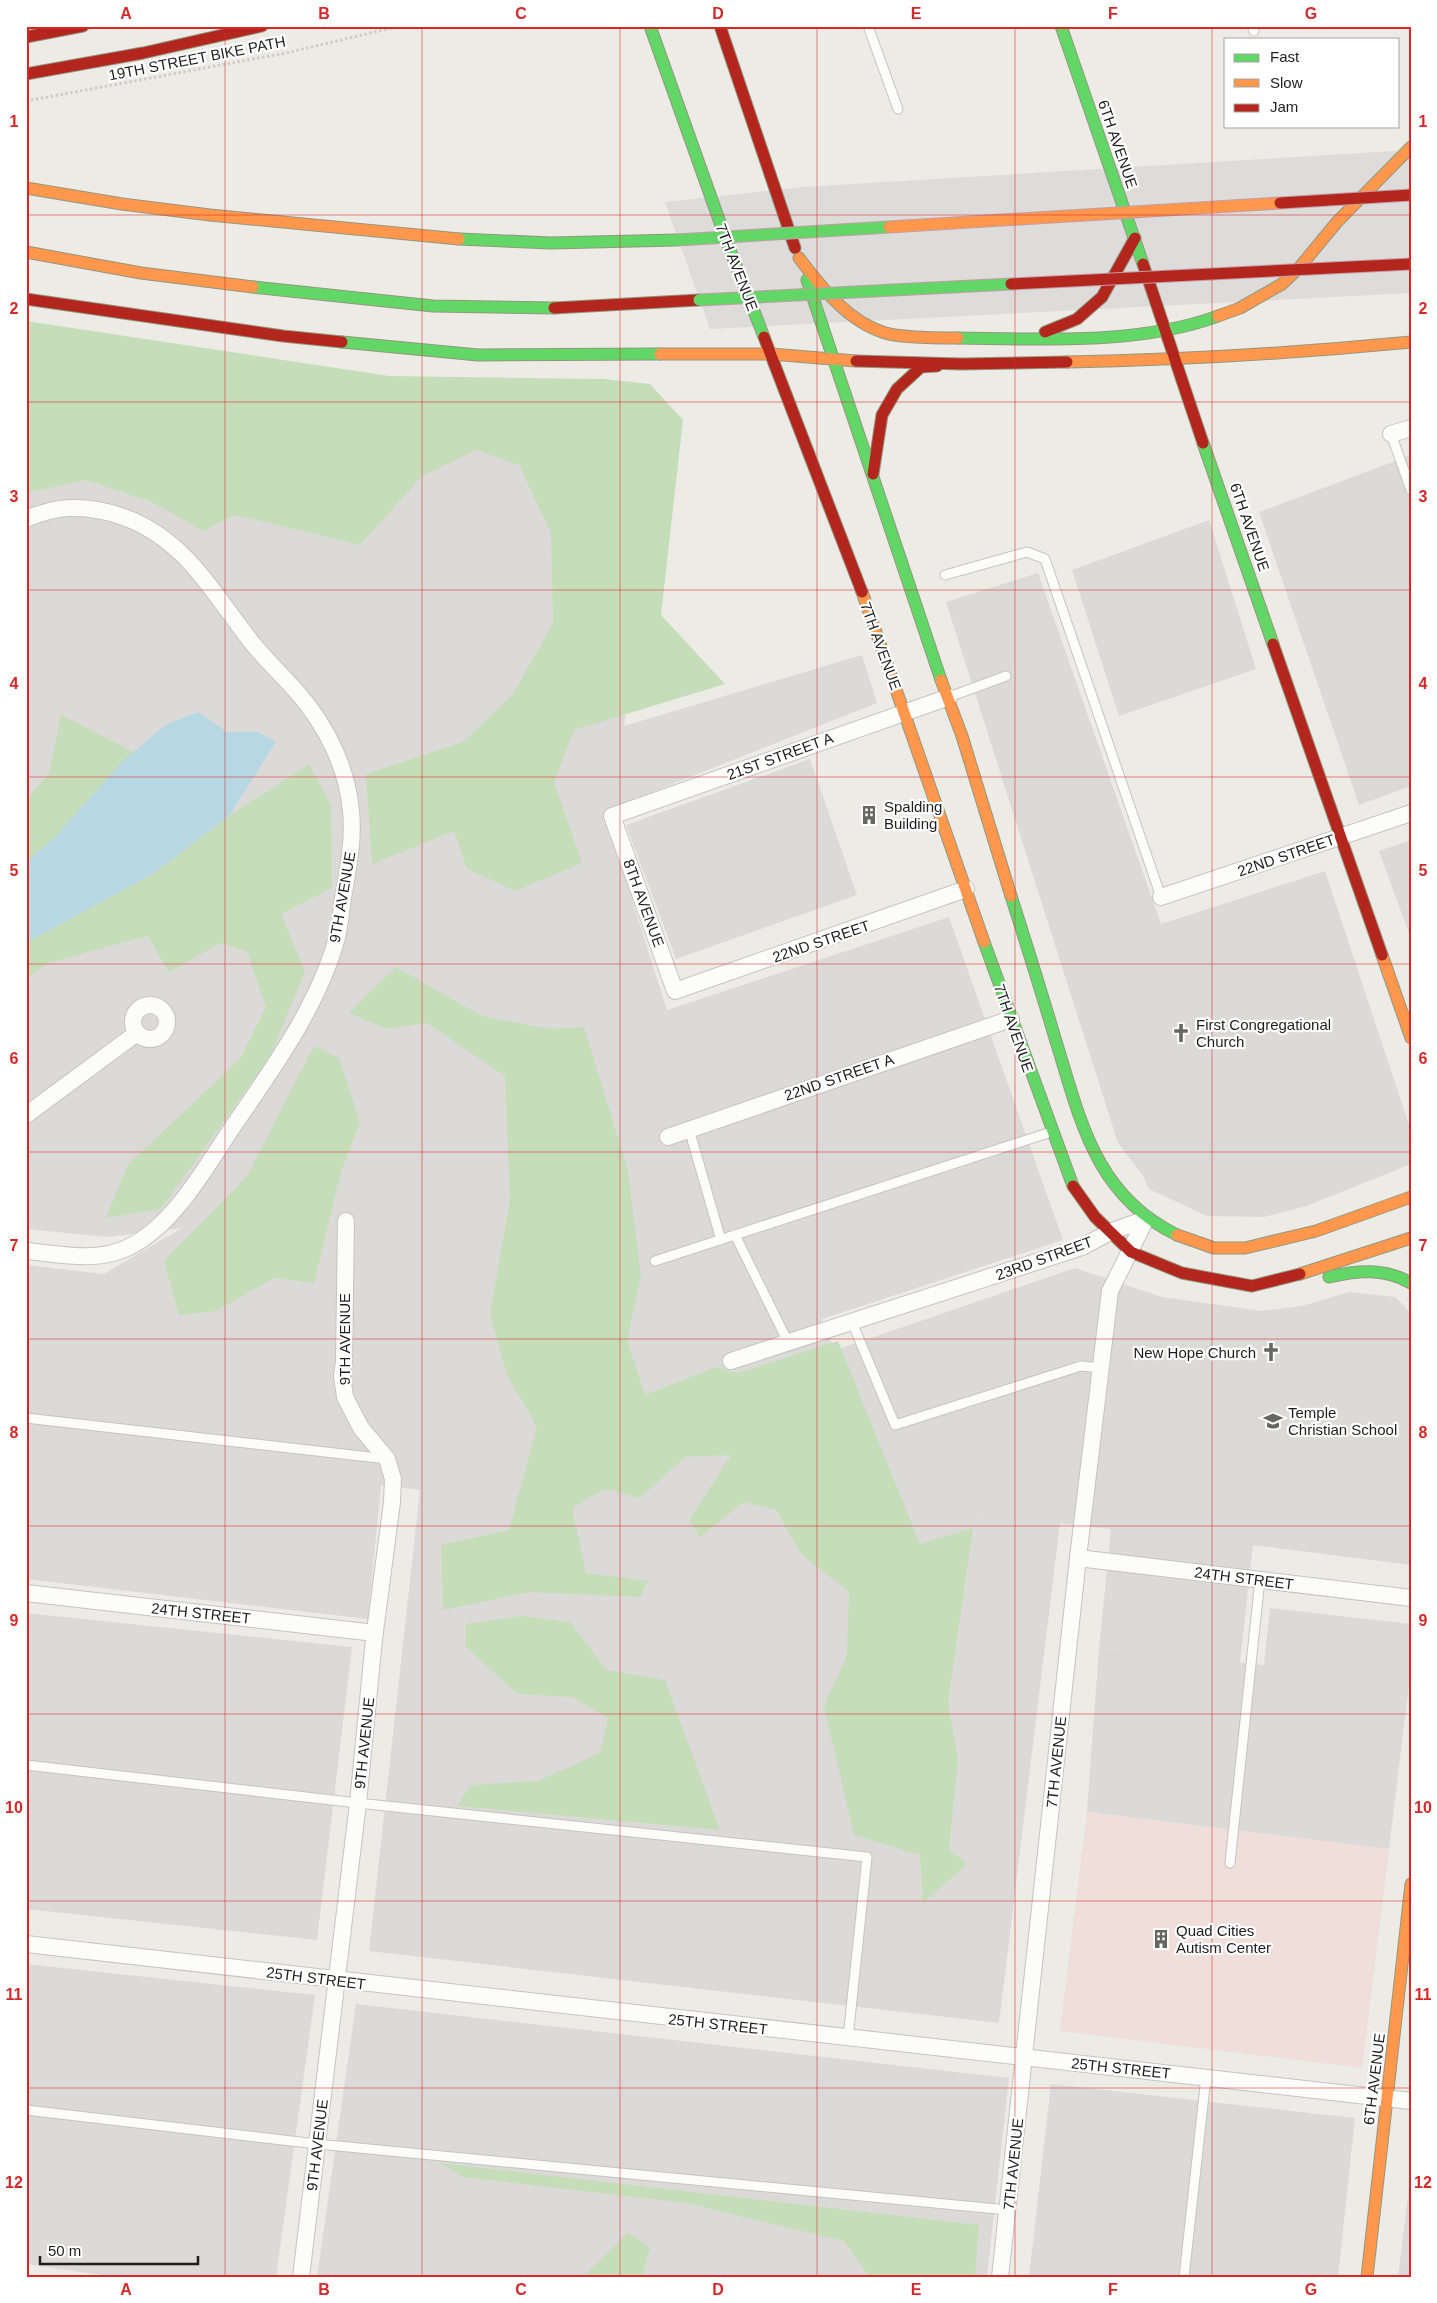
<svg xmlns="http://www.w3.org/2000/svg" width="1437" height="2303" font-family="Arial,sans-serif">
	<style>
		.residential { fill: #dcdad8 }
		.commercial { fill: #f0deda }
		.religious { fill: #dbdad8 }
		.forest { fill: #c5deb9 }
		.parking { fill: #dddcda }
		.water { fill: #b7d8e3 }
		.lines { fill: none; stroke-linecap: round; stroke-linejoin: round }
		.lane-casing { stroke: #c5c4c2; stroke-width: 11 }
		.street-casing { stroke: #c5c4c2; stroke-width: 18 }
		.fast-casing { stroke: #94977e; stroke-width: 13 }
		.slow-casing { stroke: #94977e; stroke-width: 13 }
		.jam-casing { stroke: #94977e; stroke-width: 13 }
		.path { stroke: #d7c9c5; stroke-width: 3; stroke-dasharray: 2.5 2.5; stroke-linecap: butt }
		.lane { stroke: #fcfcfb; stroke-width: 9 }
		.street { stroke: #fcfcfb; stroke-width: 16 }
		.fast { stroke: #63d668; stroke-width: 11 }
		.slow { stroke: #ff974d; stroke-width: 11 }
		.jam { stroke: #b3261e; stroke-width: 11 }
		.fast-bridge-casing { stroke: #c59ba5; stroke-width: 13; stroke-linecap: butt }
		.slow-bridge-casing { stroke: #c59ba5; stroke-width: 13; stroke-linecap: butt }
		.jam-bridge-casing { stroke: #c59ba5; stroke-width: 13; stroke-linecap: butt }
		.fast-bridge { stroke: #63d668; stroke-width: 11 }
		.slow-bridge { stroke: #ff974d; stroke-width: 11 }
		.jam-bridge { stroke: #b3261e; stroke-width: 11 }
		.grid { fill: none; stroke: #d62828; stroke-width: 1; stroke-opacity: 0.55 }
		.labels { text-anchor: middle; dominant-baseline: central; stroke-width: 4.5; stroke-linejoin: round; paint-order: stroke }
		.street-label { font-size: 15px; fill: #1e1e1e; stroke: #fff }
		.poi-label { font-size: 15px; fill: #1e1e1e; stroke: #fff; text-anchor: start }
		.neatline { fill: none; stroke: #d62828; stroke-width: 2 }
		.grid-label { font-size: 16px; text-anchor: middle; font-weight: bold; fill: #d62828 }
	</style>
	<rect width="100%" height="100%" fill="#edebe6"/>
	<g class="residential">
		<path d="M26,342L669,462L624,726L862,655L877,703L604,811L667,1010L949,917L1063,1240L822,1319L913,1540L978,1515L1060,1523L999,2023L369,1951L420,1490L381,1485L368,1619L26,1579V1265L104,1274L182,1228L107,1237L26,1229Z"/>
		<path d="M1411,455V786L1359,805L1259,512Z"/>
		<path d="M1209,520L1256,669L1119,716L1072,570Z"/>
		<path d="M810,759L857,895L676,959L626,825Z"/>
		<path d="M1411,840V939L1379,851Z"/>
		<path d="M1270,1608L1411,1624V1668L1389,1849L1087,1812L1099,1648L1264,1665Z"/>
		<path d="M26,1613L352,1647L317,1940L26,1909Z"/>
		<path d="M26,1964L315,1995L276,2277H115L26,2264Z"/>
		<path d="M356,2004L1009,2078L987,2277H317Z"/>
		<path d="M1051,2084L1355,2118L1338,2277H1029Z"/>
		<path d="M1411,2171V2277H1398Z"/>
	</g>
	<path class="commercial" d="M1087,1812L1389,1849L1362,2068L1060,2031Z"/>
	<g class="religious">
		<path d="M1038,573L1161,924L1325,871L1411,1131V1164L1306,1206L1264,1217L1207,1216L1149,1189L1142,1174L1118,1143L946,602Z"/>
		<path d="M1075,1268L1162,1297L1262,1311L1302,1306L1349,1292L1395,1297L1411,1313V1565L1253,1545L1240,1663L1099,1648L1111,1529L978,1515L913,1541L833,1351Z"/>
	</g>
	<g class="forest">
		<path d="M26,321L389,376L605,379L650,384L683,420L661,615L725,684L574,730L554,782L582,863L515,891L467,869L454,831L372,864L366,774L463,742L513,694L553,623L551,533L519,465L476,450L422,476L360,545L235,515L203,531L152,502L86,480L26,493Z"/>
		<path d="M61,715L134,752L122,762L55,837L26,862V800L49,774Z"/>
		<path d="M309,764L331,805L332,888L281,914L305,971L270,1057L161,1209L106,1218L128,1164L240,1059L266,1007L247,952L221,943L169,972L148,936L48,963L26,979V943L154,873L229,816Z"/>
		<path d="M396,967L482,1016L550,1029L584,1027L628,1171L641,1276L627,1340L645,1395L716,1367L738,1373L838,1341L920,1544L973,1528L948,1703L958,1760L949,1849L967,1864L923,1903L920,1855L854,1835L824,1706L847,1655L849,1592L802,1555L776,1510L744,1502L700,1537L689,1520L731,1455L685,1457L640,1498L605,1489L572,1508L586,1573L648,1581L640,1597L530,1592L443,1610L441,1545L509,1530L537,1427L507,1375L490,1315L510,1199L505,1076L427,1023L386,1029L349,1013Z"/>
		<path d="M314,1046L339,1058L360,1123L341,1172L314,1283L274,1278L216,1311L179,1315L164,1261L247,1176Z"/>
		<path d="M521,1616L570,1622L607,1670L665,1680L720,1830L457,1806L471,1785L538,1781L600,1753L608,1718L572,1697L517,1694L465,1646L466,1624Z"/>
		<path d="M440,2163L979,2225L975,2277H869L844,2241L686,2203L462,2177Z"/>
		<path d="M628,2233L650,2247L642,2277H583Z"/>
	</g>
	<path class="parking" d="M1411,150V293L710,329L665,202L803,187Z"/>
	<path class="water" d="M198,712L227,732H258L276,742L229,816L154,873L26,943V862L55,837L122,762L165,725Z"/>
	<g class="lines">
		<g class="lane-casing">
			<g id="lane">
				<path d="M868,26L898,109"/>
				<path d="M1252,26L1254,31"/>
				<path d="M1391,434L1411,490"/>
				<path d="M945,575L1027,552L1045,559L1161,897"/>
				<path d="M949,697L1006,676"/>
				<path d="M689,1129L721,1240"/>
				<path d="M735,1235L788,1342"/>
				<path d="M655,1261L1051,1132"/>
				<path d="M852,1322L895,1425L1081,1366L1101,1368"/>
				<path d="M26,1418L387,1459"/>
				<path d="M26,1765L358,1803L867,1857L848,2038"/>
				<path d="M1230,1863L1260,1579"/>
				<path d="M26,2110L317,2144L1008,2210"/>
				<path d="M1184,2277L1206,2077"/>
			</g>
		</g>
		<g class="street-casing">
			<g id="street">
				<path d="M1391,434L1411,428"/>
				<path d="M26,519C56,506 80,505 111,513C182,532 211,591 253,644C267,661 283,676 297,692C326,725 347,767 351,811C354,840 348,869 343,898C341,912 340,927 336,941C317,1008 271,1071 232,1128C205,1168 174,1225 129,1247C98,1263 60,1254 26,1251"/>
				<path d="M949,697L612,816L675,991L966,889"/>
				<path d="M1161,897L1411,813"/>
				<circle cx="150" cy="1022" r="17"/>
				<path d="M26,1115L137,1033"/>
				<path d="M668,1137L1011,1019"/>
				<path d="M731,1361L1082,1247L1110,1232L1146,1219"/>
				<path d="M1078,1558L1411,1598"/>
				<path d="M26,1593L375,1633"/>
				<path d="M26,1944L1411,2101"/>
				<path d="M301,2277L358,1803L374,1639L392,1502L393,1479L387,1459L361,1428L345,1397L342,1376L344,1361L346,1221"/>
				<path d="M1000,2277L1078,1558L1110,1291L1146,1219"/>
			</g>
		</g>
		<g class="fast-casing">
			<g id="fast">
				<path d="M650,26L728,245L764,337"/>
				<path d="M1061,26L1143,264"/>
				<path d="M459,239L551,243L677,240"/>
				<path d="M807,280L941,680"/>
				<path d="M253,287L433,306L554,308"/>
				<path d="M958,338C1041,339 1140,345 1218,316"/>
				<path d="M342,342L478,355L660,354"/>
				<path d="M1203,443L1273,644"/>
				<path d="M1011,896C1026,943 1041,991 1055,1038C1080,1118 1094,1195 1177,1235"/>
				<path d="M984,942L1073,1186"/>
				<path d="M1329,1277C1358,1270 1385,1268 1411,1283"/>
			</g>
		</g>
		<g class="slow-casing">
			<g id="slow">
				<path d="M26,188L122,204L210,215L459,239"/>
				<path d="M26,252L141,273L253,287"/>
				<path d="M799,258C822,288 847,321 885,333C901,338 939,338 958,338"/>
				<path d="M1218,316L1240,308L1282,284L1299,268L1337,222L1411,147"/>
				<path d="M660,354H771L856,361"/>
				<path d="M1067,362C1182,360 1296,353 1411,342"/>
				<path d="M862,592L984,942"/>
				<path d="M941,680L962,736L1011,896"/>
				<path d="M1382,955L1411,1038"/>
				<path d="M1177,1235L1214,1248H1245L1316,1231L1411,1197"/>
				<path d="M1300,1274L1411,1238"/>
				<path d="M1367,2277L1411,1884"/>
			</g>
		</g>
		<g class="jam-casing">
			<g id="jam">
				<path d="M720,26L795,248"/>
				<path d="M26,37L83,26"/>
				<path d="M26,74L143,53L262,26"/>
				<path d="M1143,264L1203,443"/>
				<path d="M26,299L283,336L342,342"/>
				<path d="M554,308L699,300"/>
				<path d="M1045,332L1077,319L1102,297L1135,238"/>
				<path d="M764,337L862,592"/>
				<path d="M856,361L961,364L1067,362"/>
				<path d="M873,474L882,415L897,389L921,367L937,366"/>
				<path d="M1273,644L1382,955"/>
				<path d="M1073,1186L1095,1217L1131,1252L1182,1273L1252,1286L1300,1274"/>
			</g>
		</g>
		<path class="path" d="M26,101L286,53L400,26"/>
		<use href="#lane" class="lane"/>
		<use href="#street" class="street"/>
		<use href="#fast" class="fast"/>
		<use href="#slow" class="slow"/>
		<use href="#jam" class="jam"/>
		<g class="fast-bridge-casing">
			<g id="fast-bridge">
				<path d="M677,240L889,227"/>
				<path d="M699,300L1011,284"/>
			</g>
		</g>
		<g class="slow-bridge-casing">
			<path id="slow-bridge" d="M889,227L1280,203"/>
		</g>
		<g class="jam-bridge-casing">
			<g id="jam-bridge">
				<path d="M1280,203L1411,195"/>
				<path d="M1011,284L1411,264"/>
			</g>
		</g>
		<use href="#fast-bridge" class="fast-bridge"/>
		<use href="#slow-bridge" class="slow-bridge"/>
		<use href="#jam-bridge" class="jam-bridge"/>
	</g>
	<path class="grid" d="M225,26V2277M422,26V2277M620,26V2277M817,26V2277M1015,26V2277M1212,26V2277M26,215H1411M26,402H1411M26,590H1411M26,777H1411M26,964H1411M26,1152H1411M26,1339H1411M26,1526H1411M26,1714H1411M26,1901H1411M26,2088H1411"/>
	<defs>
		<g id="building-bare" transform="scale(1.5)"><path d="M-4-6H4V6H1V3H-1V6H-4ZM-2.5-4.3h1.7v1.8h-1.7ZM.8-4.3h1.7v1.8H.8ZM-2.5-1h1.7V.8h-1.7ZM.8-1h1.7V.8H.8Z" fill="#666664" stroke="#fff" stroke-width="2.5" paint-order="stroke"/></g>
		<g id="church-bare" transform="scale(1.5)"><path d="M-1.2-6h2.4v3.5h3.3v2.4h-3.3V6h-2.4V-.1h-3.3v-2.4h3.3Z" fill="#666664" stroke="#fff" stroke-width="2.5" paint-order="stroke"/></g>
		<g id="school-bare" transform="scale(1.5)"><path d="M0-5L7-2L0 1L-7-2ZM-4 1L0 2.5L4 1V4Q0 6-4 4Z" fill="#666664" stroke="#fff" stroke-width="2.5" paint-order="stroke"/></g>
	</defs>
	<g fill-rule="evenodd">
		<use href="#building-bare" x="869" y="815"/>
		<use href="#church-bare" x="1181" y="1033"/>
		<use href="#church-bare" x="1271" y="1352"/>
		<use href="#school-bare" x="1273" y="1421"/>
		<use href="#building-bare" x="1161" y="1939"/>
	</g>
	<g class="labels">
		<g class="street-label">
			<text transform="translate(197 58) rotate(-11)">19TH STREET BIKE PATH</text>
			<text transform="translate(1118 144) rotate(71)">6TH AVENUE</text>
			<text transform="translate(737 267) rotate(69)">7TH AVENUE</text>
			<text transform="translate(1250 527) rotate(71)">6TH AVENUE</text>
			<text transform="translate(881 646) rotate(70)">7TH AVENUE</text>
			<text transform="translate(780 756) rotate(-20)">21ST STREET A</text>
			<text transform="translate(1286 855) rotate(-19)">22ND STREET</text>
			<text transform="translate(342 897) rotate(-80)">9TH AVENUE</text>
			<text transform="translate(644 903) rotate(70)">8TH AVENUE</text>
			<text transform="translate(821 941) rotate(-19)">22ND STREET</text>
			<text transform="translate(1014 1028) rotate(71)">7TH AVENUE</text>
			<text transform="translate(839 1077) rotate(-19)">22ND STREET A</text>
			<text transform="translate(1044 1258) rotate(-20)">23RD STREET</text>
			<text transform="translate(344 1339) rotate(-90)">9TH AVENUE</text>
			<text transform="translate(1244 1578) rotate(7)">24TH STREET</text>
			<text transform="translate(201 1613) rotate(6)">24TH STREET</text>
			<text transform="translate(364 1743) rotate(-84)">9TH AVENUE</text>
			<text transform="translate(1056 1762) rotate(-84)">7TH AVENUE</text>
			<text transform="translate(316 1978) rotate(7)">25TH STREET</text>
			<text transform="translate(718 2024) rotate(6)">25TH STREET</text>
			<text transform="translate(1121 2068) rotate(6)">25TH STREET</text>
			<text transform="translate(1374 2079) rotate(-83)">6TH AVENUE</text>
			<text transform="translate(317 2145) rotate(-83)">9TH AVENUE</text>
			<text transform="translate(1013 2164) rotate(-84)">7TH AVENUE</text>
		</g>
		<g class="poi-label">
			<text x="884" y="806">Spalding<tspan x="884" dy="17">Building</tspan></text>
			<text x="1196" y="1024">First Congregational<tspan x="1196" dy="17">Church</tspan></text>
			<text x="1256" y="1352" text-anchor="end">New Hope Church</text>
			<text x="1288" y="1412">Temple<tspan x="1288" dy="17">Christian School</tspan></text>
			<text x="1176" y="1930">Quad Cities<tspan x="1176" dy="17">Autism Center</tspan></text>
		</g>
	</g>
	<rect width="1437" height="2303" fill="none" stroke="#ffffff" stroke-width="55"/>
	<rect x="1224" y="38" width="175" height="90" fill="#ffffff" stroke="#a5a5a5"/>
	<rect x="1234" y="54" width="25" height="8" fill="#63d668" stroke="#a5a5a5"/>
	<text x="1270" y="62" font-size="15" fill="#1e1e1e">Fast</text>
	<rect x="1234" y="79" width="25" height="8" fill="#ff974d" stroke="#a5a5a5"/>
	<text x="1270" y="88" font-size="15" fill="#1e1e1e">Slow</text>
	<rect x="1234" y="104" width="25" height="8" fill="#b3261e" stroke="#a5a5a5"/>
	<text x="1270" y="112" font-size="15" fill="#1e1e1e">Jam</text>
	<path d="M40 2256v8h158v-8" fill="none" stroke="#1e1e1e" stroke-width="2.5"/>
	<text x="48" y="2256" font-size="15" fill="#1e1e1e" stroke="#ffffff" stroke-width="4" paint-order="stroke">50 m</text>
	<rect x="28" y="28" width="1382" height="2248" class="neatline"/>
	<g class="grid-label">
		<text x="126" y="19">A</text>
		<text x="324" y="19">B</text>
		<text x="521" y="19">C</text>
		<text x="718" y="19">D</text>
		<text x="916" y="19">E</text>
		<text x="1113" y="19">F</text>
		<text x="1311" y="19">G</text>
		<text x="14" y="127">1</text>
		<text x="1423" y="127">1</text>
		<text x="14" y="314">2</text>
		<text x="1423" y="314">2</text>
		<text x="14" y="502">3</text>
		<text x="1423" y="502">3</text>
		<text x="14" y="689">4</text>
		<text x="1423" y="689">4</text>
		<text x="14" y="876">5</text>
		<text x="1423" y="876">5</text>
		<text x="14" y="1064">6</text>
		<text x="1423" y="1064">6</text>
		<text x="14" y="1251">7</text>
		<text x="1423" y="1251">7</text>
		<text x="14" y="1438">8</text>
		<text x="1423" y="1438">8</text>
		<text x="14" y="1626">9</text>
		<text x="1423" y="1626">9</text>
		<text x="14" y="1813">10</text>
		<text x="1423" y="1813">10</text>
		<text x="14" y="2000">11</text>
		<text x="1423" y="2000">11</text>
		<text x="14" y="2188">12</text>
		<text x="1423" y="2188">12</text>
		<text x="126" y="2295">A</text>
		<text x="324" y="2295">B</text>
		<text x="521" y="2295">C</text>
		<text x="718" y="2295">D</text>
		<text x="916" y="2295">E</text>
		<text x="1113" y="2295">F</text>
		<text x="1311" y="2295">G</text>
	</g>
</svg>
